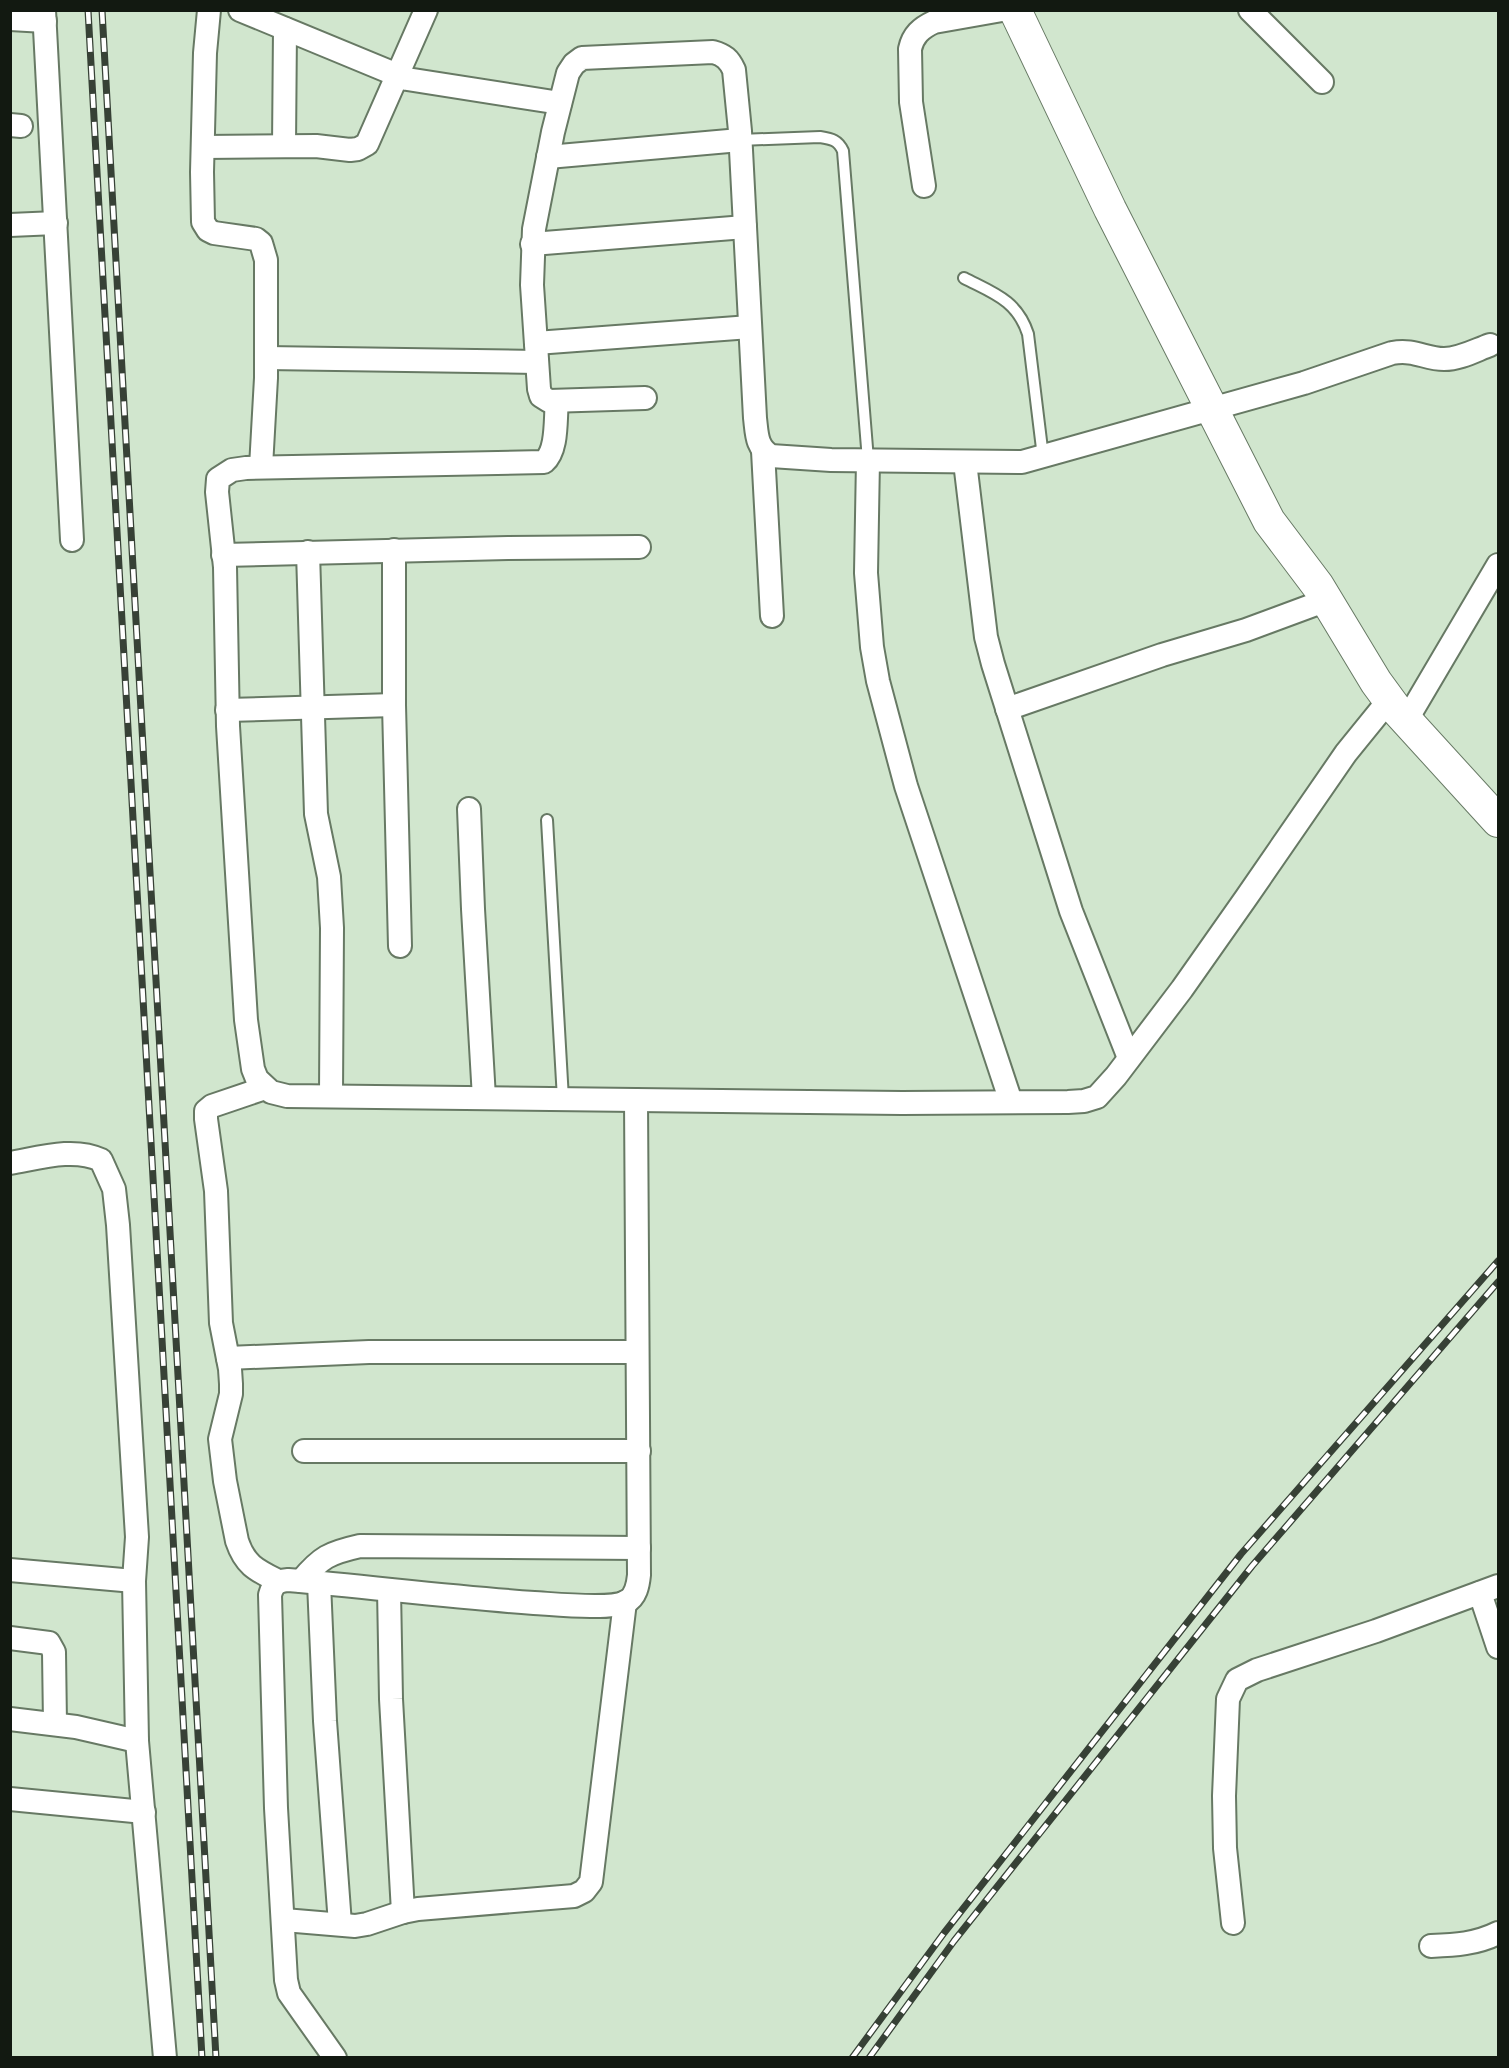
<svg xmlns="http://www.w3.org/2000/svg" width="1509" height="2068" font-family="Lato,sans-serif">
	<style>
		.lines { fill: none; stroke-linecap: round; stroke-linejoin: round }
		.lane-casing { stroke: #677964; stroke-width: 14 }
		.street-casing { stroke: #677964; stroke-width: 26 }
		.secondary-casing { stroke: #677964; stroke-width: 34 }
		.lane { stroke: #fff; stroke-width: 10 }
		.street { stroke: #fff; stroke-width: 22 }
		.secondary { stroke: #fff; stroke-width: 32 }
		.rail-casing { stroke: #374136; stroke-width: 7 }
		.rail { stroke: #fff; stroke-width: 4.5; stroke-dasharray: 14; stroke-linecap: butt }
	</style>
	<rect width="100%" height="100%" fill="#d1e6ce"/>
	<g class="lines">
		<g class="lane-casing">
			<g id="lane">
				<path d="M740,140L820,137C832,139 838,140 843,151L868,460"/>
				<path d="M964,278C993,293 1017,300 1028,334L1043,457"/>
				<path d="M547,820L563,1099"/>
			</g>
		</g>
		<g class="street-casing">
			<g id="street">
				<path d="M44,10L72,540"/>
				<path d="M209,10L205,53L202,172L203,222L208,230L214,233L256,239L261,243L266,260V378L261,467"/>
				<path d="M240,10L407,79L560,103"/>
				<path d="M1250,10L1322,82"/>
				<path d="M10,19L45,21"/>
				<path d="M10,125L21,126"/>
				<path d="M284,146L285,29"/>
				<path d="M203,147L316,146L350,150L358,149L367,144L426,10"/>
				<path d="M548,157L740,140"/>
				<path d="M924,186L911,102L910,49C913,35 921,28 934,22L1002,10"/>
				<path d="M10,225L56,223"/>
				<path d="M532,244L745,227"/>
				<path d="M536,343L750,327"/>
				<path d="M266,358L537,362"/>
				<path d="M645,398L549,401L541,396L539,389L532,285L534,229L553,132L568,73L574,64L582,58L713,52C724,55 729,59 734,70L740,131L755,418C757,434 756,447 771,456L831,460L1022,462L1304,383L1392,353C1415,349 1425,359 1444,359C1460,359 1476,350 1490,345"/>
				<path d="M557,401C555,419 558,450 544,462L246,468L232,470L218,479L217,492L225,567L228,726L246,1020L253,1069L257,1079L271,1092L287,1096L902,1103L1068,1102L1084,1101L1097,1097L1116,1076L1182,989L1246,898L1346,753L1389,700"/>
				<path d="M763,451L772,616"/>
				<path d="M868,460L866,573L872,647L878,681L906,786L1011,1102"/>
				<path d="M965,462L986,637L993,664L1071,911L1129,1058"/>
				<path d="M394,550V705L400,946"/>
				<path d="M308,552L316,814L329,877L332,928L331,1096"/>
				<path d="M223,555L508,548L639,547"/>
				<path d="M1007,709L1162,655L1246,630L1327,600"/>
				<path d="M227,710L394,705"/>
				<path d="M1406,721L1498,565"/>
				<path d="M469,809L473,909L484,1098"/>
				<path d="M265,1088L212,1106L206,1111V1119L216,1191L221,1323L230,1369L231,1384V1394L220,1439L225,1481L237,1541C245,1565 256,1570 278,1581"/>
				<path d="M10,1163C39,1158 74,1147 101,1160L114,1189L118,1225L137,1537L134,1581L137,1741L165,2058"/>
				<path d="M228,1358L369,1352H637"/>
				<path d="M304,1451H639"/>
				<path d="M10,1570L134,1581"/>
				<path d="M301,1581C321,1557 329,1553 360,1546L639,1548"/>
				<path d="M319,1583L325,1721L340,1924"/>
				<path d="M389,1590L391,1699L403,1912"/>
				<path d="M1480,1593L1498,1647"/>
				<path d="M10,1638L49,1643L54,1652L55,1724"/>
				<path d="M10,1719L76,1727L137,1741"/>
				<path d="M10,1799L144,1812"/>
				<path d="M284,1920L355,1926L367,1924L403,1912L418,1909L574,1896L584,1891L591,1882L625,1602"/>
				<path d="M1233,1923L1225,1848L1224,1796L1228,1699L1237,1680L1257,1670L1376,1631L1498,1586"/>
				<path d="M1431,1946C1455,1945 1476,1944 1498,1933"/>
				<path d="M335,2058L289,1993L286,1980L276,1808L270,1595C273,1584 277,1581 288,1580C370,1587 452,1597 534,1603C553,1604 610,1610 626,1602C636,1597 638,1585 639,1575L636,1100"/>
			</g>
		</g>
		<g class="secondary-casing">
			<path id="secondary" d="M1015,10L1110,209L1269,521L1318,586L1376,682L1395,708L1498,821"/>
		</g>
		<use href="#lane" class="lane"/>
		<use href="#street" class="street"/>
		<use href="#secondary" class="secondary"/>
		<g class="rail-casing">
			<g id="rail">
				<path d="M88,10L202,2058"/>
				<path d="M102,10L216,2058"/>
				<path d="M852,2058L944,1933L1241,1554L1498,1261"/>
				<path d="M869,2058L954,1941L1252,1566L1498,1282"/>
			</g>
		</g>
		<use href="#rail" class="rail"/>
	</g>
	<rect width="1509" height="2068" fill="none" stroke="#121911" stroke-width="24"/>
</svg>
